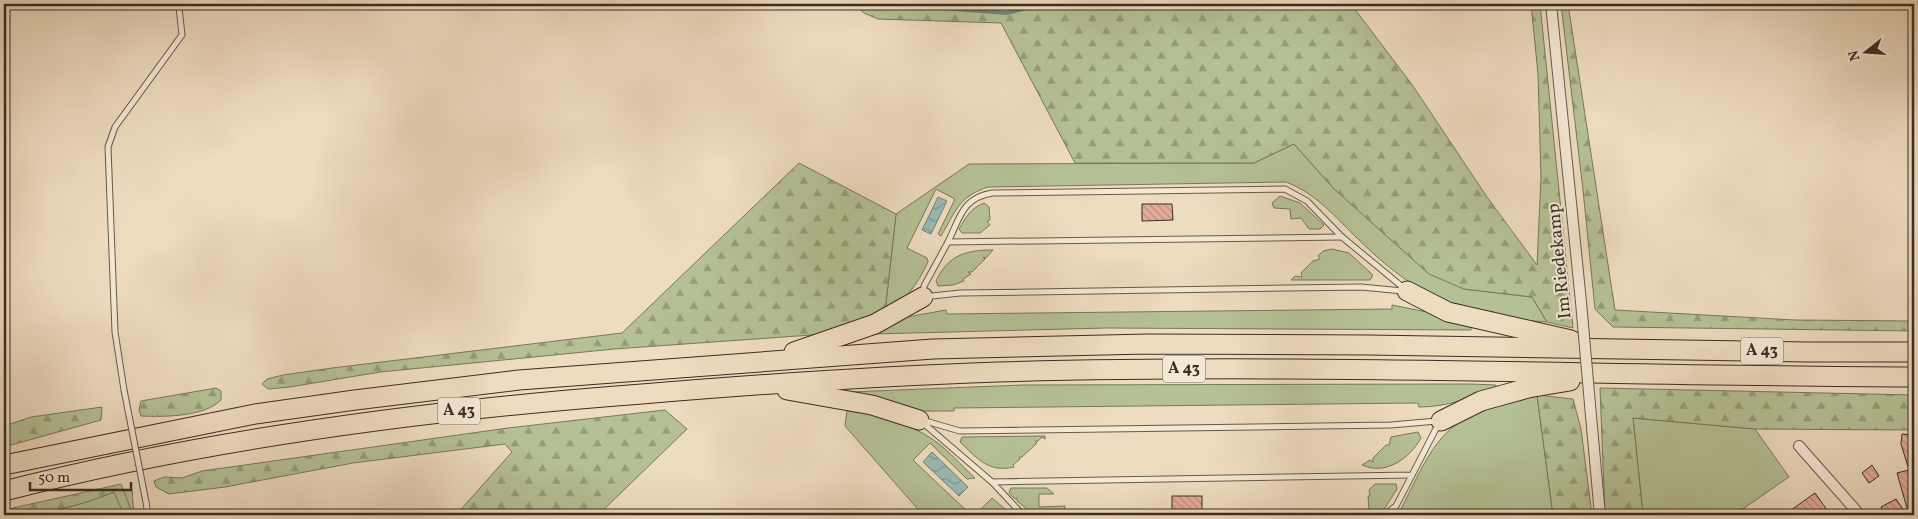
<svg xmlns="http://www.w3.org/2000/svg" width="1918" height="519" font-family="Vollkorn,serif">
	<style>
		.grass { fill: #b5c195; stroke: #78785c }
		.forest { fill: url(#forest-firs); stroke: #78785c }
		.water { fill: url(#water-waves); stroke: #73837b }
		.lines { fill: none; stroke-linecap: round; stroke-linejoin: round }
		.stream { stroke: #73837b; stroke-width: 4 }
		.building { fill: url(#building-back-hatch); stroke: #3a2e23 }
		.lane-casing { stroke: #675a4a; stroke-width: 7 }
		.street-casing { stroke: #675a4a; stroke-width: 12 }
		.highway-casing { stroke: #3a2e23; stroke-width: 21 }
		.lane { stroke: #f4e8d6; stroke-width: 5 }
		.street { stroke: #f4e8d6; stroke-width: 10 }
		.highway { stroke: #eedcc0; stroke-width: 19 }
		.lane-bridge-casing { stroke: #675a4a; stroke-width: 7; stroke-linecap: butt }
		.street-bridge-casing { stroke: #675a4a; stroke-width: 12; stroke-linecap: butt }
		.lane-bridge { stroke: #f4e8d6; stroke-width: 5 }
		.street-bridge { stroke: #f4e8d6; stroke-width: 10 }
		.labels { text-anchor: middle; dominant-baseline: central; stroke-width: 4; stroke-linejoin: round; paint-order: stroke }
		.shield { fill: #f4e8d6; stroke: #726659; stroke-width: 1 }
		.shield-label { font-size: 16px; font-weight: bold; fill: #3a2e23 }
		.street-label { font-size: 18px; fill: #3a2e23; stroke: #f4e8d6 }
	</style>
	<defs>
		<pattern id="forest-firs" width="22" height="20" patternUnits="userSpaceOnUse" patternTransform="scale(1.25)"><rect width="22" height="20" fill="#b5c195"/><path d="M5 1l3.5 6h-7zM16 11l3.5 6h-7z" fill="#949d79"/></pattern>
		<pattern id="water-waves" width="16" height="10" patternUnits="userSpaceOnUse" patternTransform="scale(1.25)"><rect width="16" height="10" fill="#99bbb5"/><path d="M0 5q4-4 8 0t8 0" fill="none" stroke="#7e9893"/></pattern>
		<pattern id="building-back-hatch" width="6" height="6" patternUnits="userSpaceOnUse" patternTransform="scale(1.25)"><rect width="6" height="6" fill="#e5ac9a"/><path d="M-1 5l2 2M0 0l6 6M5-1l2 2" fill="none" stroke="#bb8c7d"/></pattern>
	</defs>
	<rect width="100%" height="100%" fill="#eedcc0"/>
	<filter id="stains"><feTurbulence type="fractalNoise" baseFrequency=".004" numOctaves="4"/><feColorMatrix values="0 0 0 0 .2 0 0 0 0 .09 0 0 0 0 .02 0 0 0 .5 -.17"/></filter>
	<radialGradient id="worn" r=".72"><stop offset=".6" stop-color="#630" stop-opacity="0"/><stop offset="1" stop-color="#630" stop-opacity=".3"/></radialGradient>
	<g class="grass">
		<path d="M1294,144L1334,189L1464,289L1532,297L1547,322C1461,316 1419,299 1357,238C1335,217 1316,193 1286,182L988,187C958,197 956,211 941,236L938,234L955,199L936,189L907,248L927,258L928,262C915,288 909,296 885,312L896,214L969,164L1254,163Z"/>
		<path d="M1280,196L1300,203L1324,225L1320,229H1309L1301,218L1291,219L1290,209L1274,208L1272,203Z"/>
		<path d="M984,203L989,207L990,220L987,221L990,225L980,233H962L959,229C966,217 971,208 984,203Z"/>
		<path d="M1332,249L1349,253L1373,275L1370,280H1291L1295,276L1302,277L1301,273L1313,261L1320,259L1318,256L1323,251Z"/>
		<path d="M993,250L986,258L983,257L985,259L972,272H968L971,274L963,279L964,281L953,285L938,286L936,281C948,255 966,250 993,250Z"/>
		<path d="M1392,305L1427,312L1471,327V330L1106,328L873,334L907,317L946,310L947,314L1392,309Z"/>
		<path d="M1022,385L1470,384L1496,385V388C1470,398 1447,407 1419,407L1418,403L954,408V411H913L849,392Z"/>
		<path d="M1537,395L1553,515H1395L1400,511C1422,469 1436,425 1485,409C1502,403 1521,402 1537,395Z"/>
		<path d="M847,411C877,414 910,423 935,441C949,451 962,466 975,478L967,479L930,443L913,460L971,515H923L845,426Z"/>
		<path d="M1633,418L1755,429L1789,477L1734,515H1643Z"/>
		<path d="M1418,432L1421,438C1410,458 1386,476 1362,465L1370,460L1373,462V458L1386,445H1389L1391,437Z"/>
		<path d="M1045,436V439L1042,437L1038,441H1035L1037,443L1022,457H1019L1020,459L1013,465L1014,467C988,473 977,458 960,442L962,437Z"/>
		<path d="M1375,484H1396L1397,489L1385,508L1372,515L1369,510L1368,496H1370L1369,490Z"/>
		<path d="M1011,488H1047L1054,494H1039V507L1065,506V511L1061,515H1034L1017,501V498L1015,499L1009,493Z"/>
		<path d="M132,489L134,515H4V514Z"/>
		<path d="M992,498L1012,515H975Z"/>
	</g>
	<g class="forest">
		<path d="M854,4H1351L1413,86L1487,197L1537,265L1541,178L1538,74L1531,4H1540L1573,328L1547,322L1532,297L1464,289L1429,274L1334,189L1294,144L1254,163H1075L1001,23L878,19L864,13Z"/>
		<path d="M1561,4H1568L1615,310L1795,320L1914,321V331L1613,327L1595,309L1583,190Z"/>
		<path d="M799,163L896,214L885,312L826,334L614,349L524,358L380,372L290,387L268,389L262,384L267,379L283,375L332,368L622,333Z"/>
		<path d="M216,388L221,391V400C204,417 164,417 141,416L139,410L141,401Z"/>
		<path d="M1600,388L1914,395V430L1755,429L1633,418L1643,515H1605Z"/>
		<path d="M1537,395L1573,399L1581,429L1592,515H1553Z"/>
		<path d="M102,407L101,420L4,447V426L31,417Z"/>
		<path d="M665,410L687,429L598,515H456L512,452L505,444L353,463L225,487L169,494L156,487L154,481L164,477L182,478L202,471L508,428Z"/>
		<path d="M121,484L133,515H124L114,492C78,507 42,515 4,515V510Z"/>
	</g>
	<g class="water">
		<path d="M938,197L947,201L931,234L922,230Z"/>
		<path d="M932,452L968,487L959,496L923,462Z"/>
	</g>
	<g class="lines">
		<path class="stream" d="M888,4L1007,13L1042,4"/>
	</g>
	<g class="building">
		<path d="M1142,204H1172L1173,220L1142,221Z"/>
		<path d="M1902,434L1914,435V515H1909L1897,473L1909,470L1901,444Z"/>
		<path d="M1872,465L1879,476L1869,483L1862,473Z"/>
		<path d="M1815,493L1827,510L1819,515H1784Z"/>
		<rect x="1172" y="496" width="30" height="17"/>
		<path d="M1896,499L1907,515H1886L1881,507Z"/>
	</g>
	<g class="lines">
		<g class="lane-casing">
			<g id="lane">
				<path d="M1342,237L948,242L924,286L923,297L960,293L1361,287L1403,291"/>
				<path d="M948,242C960,218 962,198 992,193L1285,189L1307,201L1342,237L1405,289"/>
				<path d="M124,390L115,332L108,147L115,127L182,35L179,7L181,4"/>
				<path d="M922,420L960,431L1391,425L1437,421"/>
				<path d="M922,422L992,482L1412,475L1439,423"/>
				<path d="M992,482L1023,515"/>
				<path d="M146,502L148,515"/>
				<path d="M1384,515L1396,506L1412,475"/>
			</g>
		</g>
		<g class="street-casing">
			<g id="street">
				<path d="M1551,4L1581,302"/>
				<path d="M1591,416L1600,515"/>
				<path d="M1799,446L1860,515"/>
			</g>
		</g>
		<g class="highway-casing">
			<g id="highway">
				<path d="M1407,291L1448,312L1571,340"/>
				<path d="M794,352L875,324L923,297"/>
				<path d="M787,390L872,405L919,420"/>
				<path d="M1441,421L1481,401L1528,388L1570,381"/>
				<path d="M4,465L255,414L355,400L519,380L933,349L1148,344L1369,345L1807,352H1914"/>
				<path d="M4,491C212,438 428,410 642,394C761,384 879,376 998,372C1303,363 1609,376 1914,377"/>
			</g>
		</g>
		<use href="#lane" class="lane"/>
		<use href="#street" class="street"/>
		<use href="#highway" class="highway"/>
		<g class="lane-bridge-casing">
			<path id="lane-bridge" d="M124,390L146,502"/>
		</g>
		<g class="street-bridge-casing">
			<path id="street-bridge" d="M1581,302L1591,416"/>
		</g>
		<use href="#lane-bridge" class="lane-bridge"/>
		<use href="#street-bridge" class="street-bridge"/>
	</g>
	<g class="labels">
		<g class="shield">
			<rect x="1741" y="337.5" width="42" height="27" rx="4"/>
			<rect x="1163" y="355.5" width="42" height="27" rx="4"/>
			<rect x="438" y="397.5" width="42" height="27" rx="4"/>
		</g>
		<g class="shield-label">
			<text x="1762" y="351">A 43</text>
			<text x="1184" y="369">A 43</text>
			<text x="459" y="411">A 43</text>
		</g>
		<g class="street-label">
			<text transform="translate(1560 261) rotate(-96)">Im Riedekamp</text>
		</g>
	</g>
	<rect width="1918" height="519" fill="none" stroke="#eedcc0" stroke-width="20"/>
	<rect x="5" y="5" width="1908" height="509" fill="none" stroke="#3a2e23" stroke-width="2.5"/>
	<rect x="10" y="10" width="1898" height="499" fill="none" stroke="#3a2e23"/>
	<g transform="translate(1866 52) rotate(253)" stroke="#f4e8d6" stroke-width="4" paint-order="stroke">
	<path d="M0-4L9 19L0 12L-9 19Z" fill="#3a2e23"/>
	<text y="-8" font-size="14" font-weight="bold" text-anchor="middle" fill="#3a2e23">N</text>
	</g>
	<path d="M30 482v8h101v-8" fill="none" stroke="#3a2e23" stroke-width="2.5"/>
	<text x="38" y="482" font-size="15" fill="#3a2e23" stroke="#f4e8d6" stroke-width="4" paint-order="stroke">50 m</text>
	<rect width="100%" height="100%" filter="url(#stains)"/>
	<rect width="100%" height="100%" fill="url(#worn)"/>
</svg>
